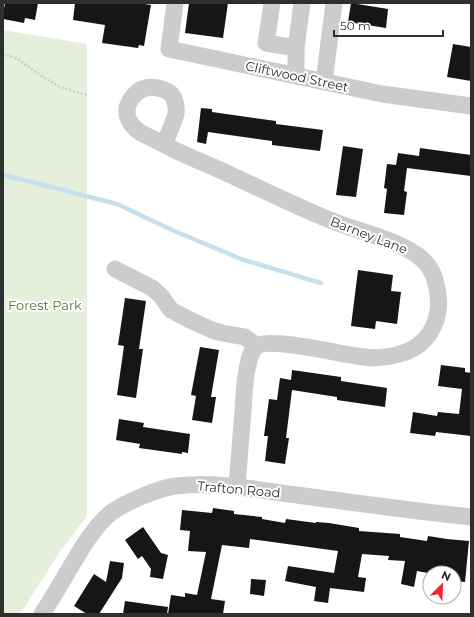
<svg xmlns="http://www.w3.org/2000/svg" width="474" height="617" font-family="Montserrat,sans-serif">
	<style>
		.green { fill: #e6eedc }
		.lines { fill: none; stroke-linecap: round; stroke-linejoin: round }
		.stream { stroke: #c6e0ef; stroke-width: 4.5 }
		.building { fill: #161616 }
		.path { stroke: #ccc; stroke-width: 2.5; stroke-dasharray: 2 2; stroke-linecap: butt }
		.minor { stroke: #ccc; stroke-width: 17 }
		.labels { text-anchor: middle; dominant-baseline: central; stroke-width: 4; stroke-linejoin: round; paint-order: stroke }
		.street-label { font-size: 13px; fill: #2f2f2f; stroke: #fff }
		.park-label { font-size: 13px; fill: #536f38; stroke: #fff }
	</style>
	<rect width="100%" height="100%" fill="#fff"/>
	<path class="green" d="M3,30L87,44V516L59,553L20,614H3Z"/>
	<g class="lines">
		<path class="stream" d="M3,175L51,187L117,204L172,230L241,259L321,283"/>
	</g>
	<g class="building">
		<path d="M5,3H38L35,20L25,18L24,23L3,19V14Z"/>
		<path d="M75,3H139L151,5L144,46L139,45L138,48L102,43L105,25L73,20Z"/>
		<path d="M189,3H228L223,38L185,33Z"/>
		<path d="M351,3L388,9L386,28L348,22Z"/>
		<path d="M453,44L471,47V81L447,77Z"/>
		<path d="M201,108L212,109V112L276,121V124L323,130L320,151L272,145V141L208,132L206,144L197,142Z"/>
		<path d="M343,146L363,149L356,197L336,195Z"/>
		<path d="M420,148L471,155V176L407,168L404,191L407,192L404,215L384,213L387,189L384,188L387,164L396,165L398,153L419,156Z"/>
		<path d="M358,270L393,275L391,291L401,292L397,324L376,321L375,329L351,326Z"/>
		<path d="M125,298L146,301L139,349H143L136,398L117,395L124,346L118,345Z"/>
		<path d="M200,347L219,350L211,397H216L212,423L192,420L196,396L191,395Z"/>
		<path d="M441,365L465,368V372L471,373V436L436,432L435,436L410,433L413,412L437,416L438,412L459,414L462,389L438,386Z"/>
		<path d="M292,370L341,377V381L387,388L385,407L337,400V397L292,390L286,438H289L285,464L265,461L268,436H264L269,399L277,400L280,378L291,380Z"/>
		<path d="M119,419L144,423L143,427L190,434L188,453L182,452V454L139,448L140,444L116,440Z"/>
		<path d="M213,508L234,511V514L262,517V519L285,523L286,519L316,523V522L329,523L359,528V531L400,534V537L427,541L428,536L447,539L469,541L465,582L454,581V573H428L417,571L414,587L401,584L405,561L388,560L389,556L362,554L358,577L366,578L364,592L330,588L328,603L314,601L316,587L285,581L288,566L334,573L338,551L250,539L249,548L222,545L211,599L225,601L223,614H168L171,595L185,597V593L197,595L206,552L188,551L190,531L180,530L182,510L212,513Z"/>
		<path d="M143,527L161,553L168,555L163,579L150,577L151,569L142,556L138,559L125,540Z"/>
		<path d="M110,561L124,563L122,578L99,614H87L74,606L94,574L106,582Z"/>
		<path d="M251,579L266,580L264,596L250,594Z"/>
		<path d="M125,601L168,607L167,614H123Z"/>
	</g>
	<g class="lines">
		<path class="path" d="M3,54L18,59L43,77L60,87L87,95"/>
		<g class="minor">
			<path d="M175,3L169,49L382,94L471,106"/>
			<path d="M272,3L266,43L296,48"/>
			<path d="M296,76V48L302,3"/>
			<path d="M324,82L334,3"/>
			<path d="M164,144C167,137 175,120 176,113C177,108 175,99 172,95C167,89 153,86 146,88C139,89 135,94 131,99C122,112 129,125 141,133C154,139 166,146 179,152C198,161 217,168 235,177C267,192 298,207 330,220C358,232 399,239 422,259C430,266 434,274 436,284C444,313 433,343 403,353C390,357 377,359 364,357C344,355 271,337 257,346C252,349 249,359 248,365C244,380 244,396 243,411C241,436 239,461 237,486"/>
			<path d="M115,269L152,288L161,296L171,310L192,321L212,330L222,333L245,337L257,346"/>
			<path d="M42,614C50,602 57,590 64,578C78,555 91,529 112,512C126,502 159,488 176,486C216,481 257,490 297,495C355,503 413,511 471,517"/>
		</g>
	</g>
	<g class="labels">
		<g class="street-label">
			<text transform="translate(297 76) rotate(12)">Cliftwood Street</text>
			<text transform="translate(369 235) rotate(21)">Barney Lane</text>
			<text transform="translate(239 489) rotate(5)">Trafton Road</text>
		</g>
		<g class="park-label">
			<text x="45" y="305">Forest Park</text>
		</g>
	</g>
	<rect width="474" height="617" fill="none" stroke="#2f2f2f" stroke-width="8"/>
	<g transform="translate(442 585) rotate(24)"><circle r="19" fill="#ffffff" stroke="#acacac"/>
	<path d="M0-3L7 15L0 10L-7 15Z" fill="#f62237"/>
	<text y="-6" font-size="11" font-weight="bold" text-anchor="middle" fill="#2f2f2f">N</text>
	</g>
	<path d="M334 30v6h109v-6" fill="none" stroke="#2f2f2f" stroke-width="2"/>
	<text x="340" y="30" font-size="12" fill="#2f2f2f" stroke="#ffffff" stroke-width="3" paint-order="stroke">50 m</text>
</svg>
